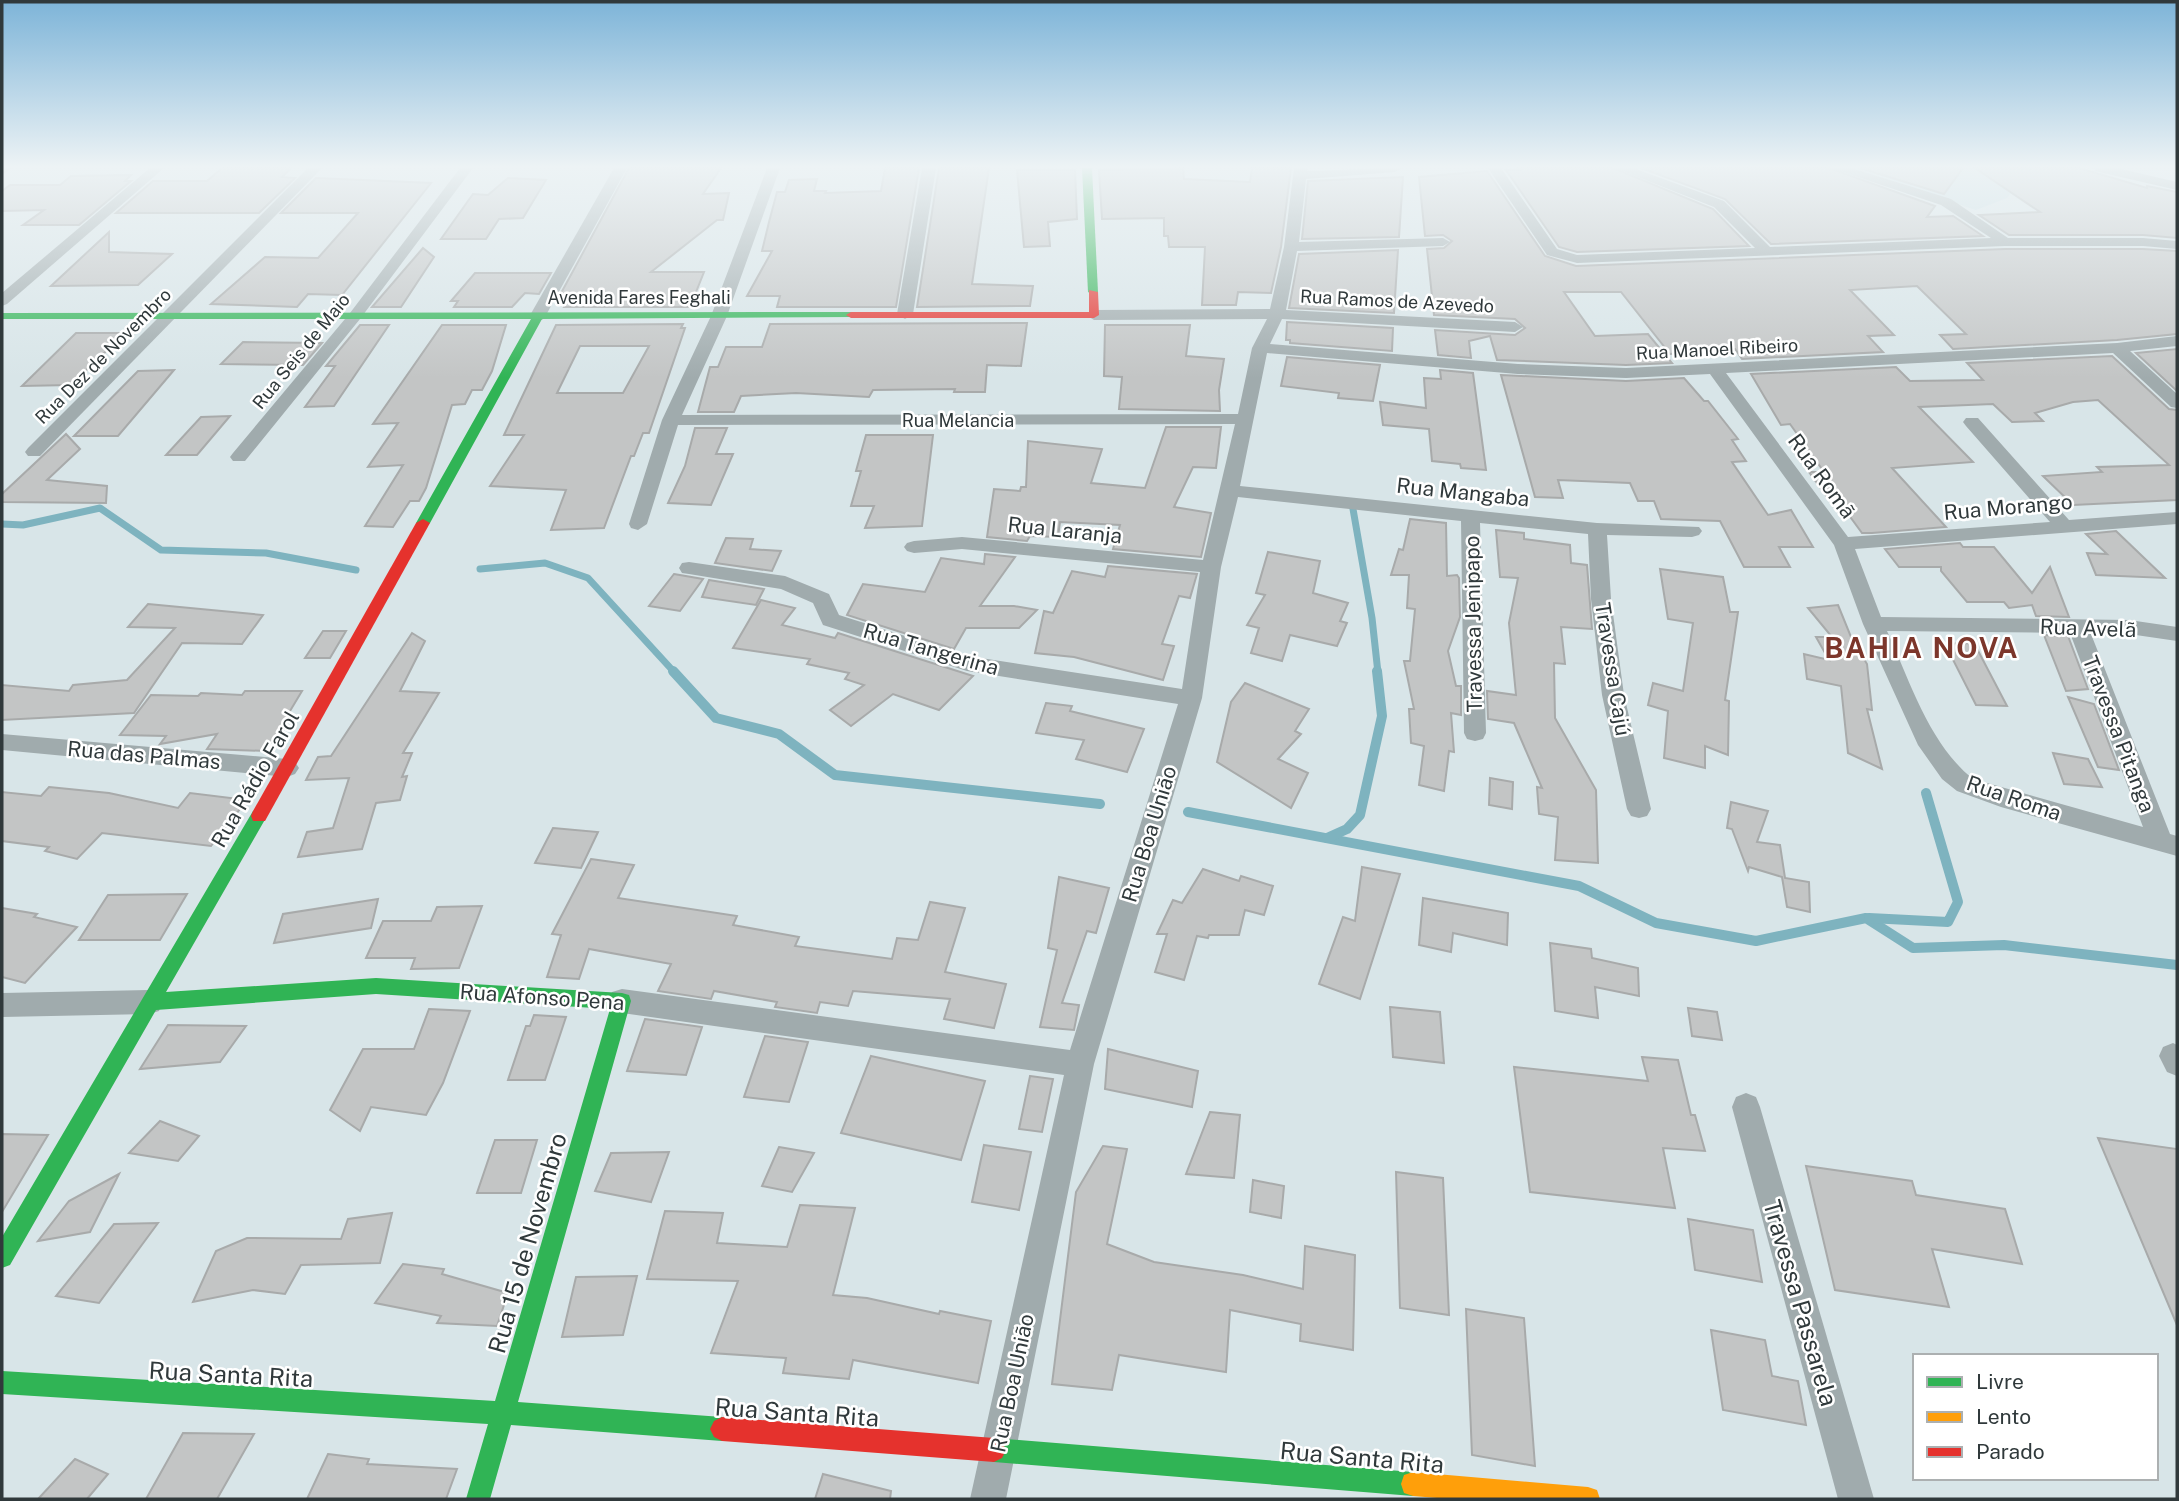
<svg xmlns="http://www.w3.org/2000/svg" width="2179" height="1501" font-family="'Public Sans',sans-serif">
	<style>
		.built { fill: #c5dce2 }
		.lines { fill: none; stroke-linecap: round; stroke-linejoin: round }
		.stream-far1 { stroke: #7eb3bf; stroke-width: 7 }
		.stream { stroke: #7eb3bf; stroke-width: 10 }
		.building { fill: #c3c5c5; stroke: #a8aaaa; stroke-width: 2; fill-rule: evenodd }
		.street { fill: #a0abad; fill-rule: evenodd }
		.fast { fill: #30b455; fill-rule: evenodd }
		.slow { fill: #ff9f0a; fill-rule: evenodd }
		.jam { fill: #e5322d; fill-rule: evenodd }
		.labels { text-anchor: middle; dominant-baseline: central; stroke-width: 5; stroke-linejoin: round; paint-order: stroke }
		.far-street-label { font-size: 18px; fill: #30393b; stroke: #fff }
		.street-label { font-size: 21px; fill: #30393b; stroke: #fff }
		.near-street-label { font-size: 24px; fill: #30393b; stroke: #fff }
		.district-label { font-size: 28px; font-weight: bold; letter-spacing: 2px; fill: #7c362b; stroke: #fff }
	</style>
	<rect width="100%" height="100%" fill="#d8e5e8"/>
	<path class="built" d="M1846,168H2011L2023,178L2007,198L1976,210Z"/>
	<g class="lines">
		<g class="stream-far1">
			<path d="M1353,509L1372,618L1378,673"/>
			<path d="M2,524L23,525L100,508L161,550L266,553L356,570"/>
			<path d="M480,569L545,563L588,578L675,673"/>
		</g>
		<g class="stream">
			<path d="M673,671L716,718L779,734L835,775L1100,804"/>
			<path d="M1188,812L1579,886L1656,923L1756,941L1866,918L1913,948L2004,945L2177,965"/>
			<path d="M1327,838L1347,829L1360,815L1382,716L1377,671"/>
			<path d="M1869,918L1948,922L1958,902L1926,793"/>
		</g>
	</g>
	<g class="building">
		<path d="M222,168H291L282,177L295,178L259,213H116L153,181H207Z"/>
		<path d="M629,168H721L703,194L729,193L723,220H717L651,272H704L690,307H564L569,296L560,295Z"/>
		<path d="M885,168H919L896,307H777L780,296H747L772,251H762L769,222L777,192H785L789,180L817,179L814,191H826L825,193L881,191Z"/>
		<path d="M939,168H989L972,284L1033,286L1030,306L917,307Z"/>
		<path d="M1183,168L1184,179L1250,182L1252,168H1291L1281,247L1271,293L1238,292L1236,305H1202L1205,247H1169L1168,236H1164V218L1102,219L1099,170Z"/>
		<path d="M1517,168H1613L1713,209L1749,246L1577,252L1559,247L1506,170H1519Z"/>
		<path d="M1641,168H1829L1935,206L1927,217L1953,216L1983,236L1771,244L1725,199Z"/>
		<path d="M1860,168H1963L1944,194Z"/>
		<path d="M1975,168H2079L2147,188V186L2177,192V238L2143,235H2009L1979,215L2040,212Z"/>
		<path d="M1017,170H1075L1077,219L1048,222L1050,246L1024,247Z"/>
		<path d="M1487,171L1545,256L1576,266L2005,249H2143L2177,251V334L2117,340L1953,349L1940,335L1966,334L1917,286L1850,290L1894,335L1868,336L1883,352L1742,359L1735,349L1670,354L1621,292H1564L1595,336L1648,334L1672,363L1626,365L1497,360L1490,336L1469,341L1471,358L1438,355L1435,330L1515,335L1525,328L1515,319L1434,315L1427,249L1444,248L1452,241L1443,235L1425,236L1419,177Z"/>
		<path d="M131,175L125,181H131L79,225H23L44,210L2,211V191L10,185H60L71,176Z"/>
		<path d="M1403,177L1399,237L1302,239L1308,181Z"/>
		<path d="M316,178L431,183L342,295L308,294L297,307L211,304L265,257L318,258L358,213H281Z"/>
		<path d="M508,178L546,180L523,218L499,219L486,239H441L473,194L488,195Z"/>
		<path d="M109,232V252L172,254L138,285L51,286Z"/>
		<path d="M423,248L434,257L401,307H372Z"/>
		<path d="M1398,250L1394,313L1289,308L1299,254Z"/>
		<path d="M475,273H551L539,294L525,293L512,307H454L458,301H451Z"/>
		<path d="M1287,322L1393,328L1392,351L1290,343V340H1286Z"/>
		<path d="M1027,323L1021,366L987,365L985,392H954L955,389L873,390L869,397L796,393L741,396L734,412H698L710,367H718L726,347H762L770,324Z"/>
		<path d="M683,324L681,328H685L649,433H643L634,456H631L604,528L551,530L566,490L490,486L524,435H504L556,325ZM580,346H649L623,393H557Z"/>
		<path d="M360,325H389L334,406L305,407L335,366H326Z"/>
		<path d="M442,325H506L492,371L482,390H472L465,404L452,405L426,488L419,501H410L393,527L365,526L403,465L368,467L398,423L373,424Z"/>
		<path d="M1105,325H1190L1186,356L1224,359L1219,390L1220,411L1119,409L1122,377L1104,376Z"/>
		<path d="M76,333H125L71,385L22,386Z"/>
		<path d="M243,342L322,343L303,365L221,364Z"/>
		<path d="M2177,349V391L2136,353Z"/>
		<path d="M2112,356L2169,409L2177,410V500L2073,505L2043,476L2102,472L2097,467L2169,465L2098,400L2073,402L2035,413L2043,421L2012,422L1993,404L1919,407L1973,462L1892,468L1946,527L1872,533H1862L1848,514L1841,516L1809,472H1824L1790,424L1781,425L1751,374L1896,367L1910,381L1983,380L1967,363Z"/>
		<path d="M1287,357L1380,365L1373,401L1338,398L1339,393L1281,386Z"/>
		<path d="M174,370L118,436H74L138,371Z"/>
		<path d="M1440,370L1473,373L1486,470L1461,468L1460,464L1432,461L1429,429L1383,425L1380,402L1426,408L1424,378L1441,379Z"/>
		<path d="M1501,375L1626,381L1684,378L1704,401H1708L1738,439L1732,440L1746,461L1732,462L1768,515L1791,510L1813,547H1779L1790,567H1744L1720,521L1661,519L1654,501H1638L1630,483L1558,480L1563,498L1535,497Z"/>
		<path d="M230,416L197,455H166L201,417Z"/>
		<path d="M1166,427H1221L1216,468L1193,467L1174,507L1211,513L1201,557L1113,549L1120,525L1060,522L1058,537L1030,536L1027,541L987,537L994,489L1020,491L1021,487H1026L1028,441L1102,449L1091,483L1145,488Z"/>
		<path d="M695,428H727L716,454H733L711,505L668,503L685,466Z"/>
		<path d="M66,434L80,449L47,480L107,486L106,503L2,502V494Z"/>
		<path d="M866,435H933L922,526L865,528L874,506H851L861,471H856Z"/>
		<path d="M1410,519L1446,523L1447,576L1457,575L1459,578L1460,617L1448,651L1456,686H1461V715L1451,713L1454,752L1449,751L1444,791L1419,785L1424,746L1411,743L1409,709H1414L1404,661H1410L1415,609L1407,608L1409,575H1391L1399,549L1403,550Z"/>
		<path d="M1496,530L1524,533V539L1570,545L1571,563L1587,565L1592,629L1561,627L1565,664L1554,663L1555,718L1596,790L1598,863L1555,860L1558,817L1539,814L1537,787L1542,788L1514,723L1488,719L1487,691L1516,695L1509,623L1518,578L1500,577Z"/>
		<path d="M2116,531L2165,578L2096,575L2087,553L2107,554L2086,534Z"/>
		<path d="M726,538L753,539L750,549L781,551L772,571L715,563Z"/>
		<path d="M1960,543L1963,547H1994L2032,593L2050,567L2069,617L2036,616L2032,605L2009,608L2004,602H1967L1941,571V567H1899L1885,549Z"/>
		<path d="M1268,552L1320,561L1313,593L1348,603L1340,621L1347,623L1337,646L1290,635L1282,661L1251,653L1259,628L1247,625L1265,595L1256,593Z"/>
		<path d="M985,554L1015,557L980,606H1014L1037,610L1019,628H966L954,649L847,615L863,584L925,592L941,558L984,564Z"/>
		<path d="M1108,566L1197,574L1190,598L1179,596L1162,644L1174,646L1163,680L1074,657L1035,653L1044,611L1053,613L1072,571L1105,577Z"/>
		<path d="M1660,569L1723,577L1730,612H1738L1725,700L1729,701L1728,755L1705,746V768L1664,758L1668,711L1648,705L1653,683L1683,691L1693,623L1668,619Z"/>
		<path d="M674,574L703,579L680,611L649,606Z"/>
		<path d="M709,580L764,589L756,605L702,597Z"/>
		<path d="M761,600L795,608L782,625L835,638L838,633L973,676L939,710L893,694L851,726L830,710L864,685L845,679L849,673L807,664L810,659L733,648Z"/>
		<path d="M148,604L263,615L242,644L182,643L134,713L2,720V685L69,691L73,685L127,680L175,628L128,627Z"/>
		<path d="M1838,605L1851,637L1867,664L1872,710L1867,709L1882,769L1848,753L1841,686L1807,679L1804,654L1829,660L1816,637H1832L1808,608Z"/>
		<path d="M323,631H346L330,658H305Z"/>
		<path d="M412,633L425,641L400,691L439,693L403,753H412L402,777L407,776L400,800L376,803L362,849L298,857L307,832L333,828L349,778L306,780L318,757L331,756Z"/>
		<path d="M2044,635L2068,636L2088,689L2066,691Z"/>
		<path d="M1974,643L2007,706L1976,705L1945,644Z"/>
		<path d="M1245,683L1309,709L1295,731L1301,734L1278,759L1308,773L1291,808L1217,762L1231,702Z"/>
		<path d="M245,691H302L266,751L207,749L217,734L160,744L166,736L120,735L151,695L198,696L201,693L242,695Z"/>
		<path d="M2068,697L2094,704L2119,770L2098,767Z"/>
		<path d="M1046,703L1072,706L1070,711L1144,729L1127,772L1076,759L1084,740L1036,733Z"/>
		<path d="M2053,753L2088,759L2102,787L2064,784Z"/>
		<path d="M1490,778L1513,782L1512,809L1489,805Z"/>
		<path d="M49,787L109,793L178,808L190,793L247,800L211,846L102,833L77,859L45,851L49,847L2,841V792L41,796Z"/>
		<path d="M1731,802L1768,811L1757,842L1780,845L1785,878L1809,882L1810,912L1787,907L1782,877L1749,867L1748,871L1732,829L1727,828Z"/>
		<path d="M553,828L598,832L581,868L535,863Z"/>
		<path d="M591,859L634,865L618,898L737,916L733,925L799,937L795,946L892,959L897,938L918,940L930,902L965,908L945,972L1006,984L994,1028L944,1019L950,999L853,991L848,1006L820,1002L817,1013L775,1007L777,1002L714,991L711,999L658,991L671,964L589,949L579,979L547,977L561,935L552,934Z"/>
		<path d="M1362,867L1400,874L1360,999L1319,984L1343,917L1355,921Z"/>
		<path d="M1203,869L1239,881L1241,876L1273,886L1264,915L1245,910L1239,935H1209L1208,938L1197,936L1184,980L1155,972L1167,934H1157L1173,900L1182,903Z"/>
		<path d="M1059,877L1109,888L1096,933L1087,931L1062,1003L1079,1005L1074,1030L1040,1027L1057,950L1048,948Z"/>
		<path d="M187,894L160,940H79L108,895Z"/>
		<path d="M1423,898L1508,913L1507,945L1453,933L1451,952L1419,945Z"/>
		<path d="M378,899L371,928L274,943L283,914Z"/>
		<path d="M482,906L459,968L411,969L415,958H366L383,921H431L437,907Z"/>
		<path d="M2,908L37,914L34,917L77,927L25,983L2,977Z"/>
		<path d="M1550,943L1591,949L1592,958L1638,968L1639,996L1595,987L1598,1018L1555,1011Z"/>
		<path d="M1390,1007L1440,1012L1444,1063L1393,1057Z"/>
		<path d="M1688,1008L1717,1012L1722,1040L1692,1036Z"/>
		<path d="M429,1009L470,1011L443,1083L426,1115L371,1107L360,1131L330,1110L363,1049H414Z"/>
		<path d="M534,1015L566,1017L545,1080H508L526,1026H530Z"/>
		<path d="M645,1019L702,1027L686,1075L627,1071Z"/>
		<path d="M168,1025L246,1026L220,1062L140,1069Z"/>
		<path d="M765,1036L808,1042L789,1102L744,1097Z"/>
		<path d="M1108,1049L1198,1071L1192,1107L1105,1089Z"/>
		<path d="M871,1056L985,1081L961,1160L841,1133Z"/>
		<path d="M1642,1057L1678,1060L1691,1115H1695L1705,1151L1663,1148L1675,1208L1530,1192L1514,1067L1648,1081Z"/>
		<path d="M1030,1076L1053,1079L1042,1132L1019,1129Z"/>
		<path d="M1210,1112L1240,1115L1234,1178L1186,1174Z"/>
		<path d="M160,1121L199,1136L178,1161L129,1153Z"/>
		<path d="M2,1134L48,1135L2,1212Z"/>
		<path d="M2098,1138L2177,1149V1325Z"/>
		<path d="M495,1140H537L521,1193H477Z"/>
		<path d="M984,1145L1031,1152L1019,1210L972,1202Z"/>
		<path d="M1103,1146L1127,1149L1107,1244L1154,1262L1243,1275L1303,1289L1305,1246L1355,1255L1353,1350L1300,1341L1301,1324L1230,1310L1226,1372L1119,1355L1112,1390L1052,1384L1076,1192Z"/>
		<path d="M779,1147L814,1153L792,1192L762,1186Z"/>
		<path d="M669,1152L651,1202L595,1191L611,1153Z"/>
		<path d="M1806,1166L1912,1181L1916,1195L2005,1209L2022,1264L1932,1249L1949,1307L1835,1290Z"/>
		<path d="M1396,1172L1443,1178L1449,1315L1400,1308Z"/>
		<path d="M119,1174L90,1232L38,1241L69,1201Z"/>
		<path d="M1253,1180L1284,1186L1281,1218L1250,1212Z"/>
		<path d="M800,1205L855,1208L833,1295L867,1298L939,1314L940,1311L991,1321L978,1383L853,1360L849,1379L783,1373L786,1358L711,1353L738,1281L647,1279L665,1211L723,1213L717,1243L787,1247Z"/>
		<path d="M392,1213L380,1263L301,1265L285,1294L253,1290L193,1302L216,1251L247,1238L341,1239L348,1219Z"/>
		<path d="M1688,1219L1753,1230L1762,1282L1695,1270Z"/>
		<path d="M158,1223L99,1303L56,1296L114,1224Z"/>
		<path d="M403,1264L444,1269L442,1274L508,1293L497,1326L437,1323L441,1316L375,1303Z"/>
		<path d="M637,1276L623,1335L562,1337L576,1277Z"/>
		<path d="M1466,1309L1524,1318L1535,1466L1472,1455Z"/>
		<path d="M1711,1330L1765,1340L1772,1376L1798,1381L1806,1425L1723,1410Z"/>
		<path d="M183,1433L254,1434L217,1499H146Z"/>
		<path d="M328,1454L369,1459L367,1464L457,1469L446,1499H307Z"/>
		<path d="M75,1459L108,1474L87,1499H38Z"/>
		<path d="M823,1474L891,1491L890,1499H815Z"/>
	</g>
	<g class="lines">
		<g class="street">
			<path d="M2,168H12L2,175Z"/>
			<path d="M150,168H164L7,304L2,306V293Z"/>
			<path d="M308,168H322L40,456H28L25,452L28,448Z"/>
			<path d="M460,168H473L360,319L245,461H233L230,457L233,453L350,313Z"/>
			<path d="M614,168H627L545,317L542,320H532L529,317Z"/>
			<path d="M767,168H780L727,316L682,415L1238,414L1252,348L1267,319L1094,320L1086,315L1094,310L1270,309L1284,247L1294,168H1308L1307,171L1401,168L1395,172L1306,179L1299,242L1443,238L1450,242L1443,246L1297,251L1286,310L1515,322L1523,327L1515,332L1282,319L1270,344L1518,364L1626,368L2117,343L2177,336V346L2130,351L2177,394V408L2171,407L2113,353L1726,373L1848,537L2050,522L1966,426L1963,422L1966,418H1978L2069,520L2177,512V524L1855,549L1881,617L2129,620L2177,627V641L2129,634H2091L2170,834L2177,836V856L2001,807L1957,791L1942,779L1918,745L1863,624L1834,545L1710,374L1626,378L1518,374L1267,353L1240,486L1597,523L1699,527L1702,531L1699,535L1692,537L1607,535L1611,599L1624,695L1651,809L1647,816L1639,818L1631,816L1627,809L1602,695L1591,599L1588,534L1480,523L1486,733L1483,739L1475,741L1467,739L1464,733L1461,521L1238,497L1221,567L1202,698L1094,1064L1006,1499H970L1064,1075L622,1013L612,1010L609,1001L612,992L622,989L1070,1050L1178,704L967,671L823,625L813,603L781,589L689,574L682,573L679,568L682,563L689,562L785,576L829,594L839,615L968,656L1182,689L1200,572L962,549L914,553L907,551L904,547L907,543L914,541L962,537L1203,560L1235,424L678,425L647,524L638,530L631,528L629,524L662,420L711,316ZM1887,631L2070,633L2143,827L1973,779C1929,744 1910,681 1887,631Z"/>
			<path d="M922,168H936L913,314L905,319L897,314Z"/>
			<path d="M1488,168H1501L1557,249L1577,255L1755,248L1714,207L1615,168H1633L1724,201L1770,247L1991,238L1941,205L1831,168H1851L1951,199L2008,238H2143L2177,241V249L2143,246H2005L1577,263L1547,255Z"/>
			<path d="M2094,168H2117L2177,182V190L2095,171Z"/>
			<path d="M2,734L287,759L295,762L299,768L295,774L287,777L2,750Z"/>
			<path d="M149,990L159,993L162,1002L159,1011L149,1014L2,1017V993Z"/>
			<path d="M2173,1043L2177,1045V1076L2167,1072L2159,1056L2163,1047Z"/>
			<path d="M1746,1093L1756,1097L1760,1107L1874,1499H1838L1732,1107L1736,1097Z"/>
		</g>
		<g class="fast">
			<path d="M1082,168H1092L1098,292L1093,295L1088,292Z"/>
			<path d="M851,312L855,313V317L542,319L430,523L423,527L416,523L531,319H2V313Z"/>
			<path d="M259,809L265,811L267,816L166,992L376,978L622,993L629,995L631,1001L518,1402L722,1417L730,1421L734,1429L730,1437L722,1441L511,1425L490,1499H466L488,1424L2,1394V1371L495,1401L610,1009L376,994L156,1010L10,1265L2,1268V1237L253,811Z"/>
			<path d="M994,1438L1413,1472L1422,1475L1425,1484L1422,1493L1413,1496L994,1462L986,1458L982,1450L986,1442Z"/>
		</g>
		<path class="slow" d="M1413,1472L1588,1487L1597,1490L1600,1499H1449L1413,1496L1404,1493L1401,1484L1404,1475Z"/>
		<g class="jam">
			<path d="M1089,290L1098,292L1099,315L1094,318H851L846,315L851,312H1089Z"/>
			<path d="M423,519L430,523L265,821H253L251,816L253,811L416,523Z"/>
			<path d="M722,1417L994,1438L1002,1442L1006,1450L1002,1458L994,1462L722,1441L714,1437L710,1429L714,1421Z"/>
		</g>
	</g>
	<linearGradient id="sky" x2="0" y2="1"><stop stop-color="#7db4d8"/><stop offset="0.44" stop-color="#edf3f5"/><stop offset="1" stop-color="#edf3f5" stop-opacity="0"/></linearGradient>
	<rect width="2179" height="378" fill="url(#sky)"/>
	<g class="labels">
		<g class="far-street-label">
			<text x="639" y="297">Avenida Fares Feghali</text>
			<text transform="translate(1397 301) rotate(3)">Rua Ramos de Azevedo</text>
			<text transform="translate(1717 349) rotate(-3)">Rua Manoel Ribeiro</text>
			<text transform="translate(301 351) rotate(-51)">Rua Seis de Maio</text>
			<text transform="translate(103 356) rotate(-45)">Rua Dez de Novembro</text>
			<text x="958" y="420">Rua Melancia</text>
		</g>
		<g class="street-label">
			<text transform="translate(1822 476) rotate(54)">Rua Romã</text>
			<text transform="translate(1463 492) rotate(6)">Rua Mangaba</text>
			<text transform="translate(2008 507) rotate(-5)">Rua Morango</text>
			<text transform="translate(1065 530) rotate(6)">Rua Laranja</text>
			<text transform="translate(1473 624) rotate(-91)">Travessa Jenipapo</text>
			<text transform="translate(2088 628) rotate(2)">Rua Avelã</text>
			<text transform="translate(931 649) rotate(16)">Rua Tangerina</text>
			<text transform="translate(1613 669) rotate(81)">Travessa Cajú</text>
			<text transform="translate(2119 734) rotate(69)">Travessa Pitanga</text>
			<text transform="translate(144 755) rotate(5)">Rua das Palmas</text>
			<text transform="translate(255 779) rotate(-60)">Rua Rádio Farol</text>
			<text transform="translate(2014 798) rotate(19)">Rua Roma</text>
			<text transform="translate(1149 834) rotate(-73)">Rua Boa União</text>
			<text transform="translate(542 997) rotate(4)">Rua Afonso Pena</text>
			<text transform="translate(1012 1383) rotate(-78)">Rua Boa União</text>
		</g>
		<g class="near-street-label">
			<text transform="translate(527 1243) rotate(-74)">Rua 15 de Novembro</text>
			<text transform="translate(1801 1303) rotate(74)">Travessa Passarela</text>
			<text transform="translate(231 1374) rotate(3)">Rua Santa Rita</text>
			<text transform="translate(797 1412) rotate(4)">Rua Santa Rita</text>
			<text transform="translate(1362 1457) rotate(5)">Rua Santa Rita</text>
		</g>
		<g class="district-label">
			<text x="1922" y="647">BAHIA NOVA</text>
		</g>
	</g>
	<rect width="2179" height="1501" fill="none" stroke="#30393b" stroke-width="7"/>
	<rect x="1913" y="1354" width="245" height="126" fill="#ffffff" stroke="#acb0b1" stroke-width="2"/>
	<rect x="1927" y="1377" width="35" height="10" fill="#30b455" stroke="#acb0b1" stroke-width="2"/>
	<text x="1976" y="1389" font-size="21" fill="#30393b">Livre</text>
	<rect x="1927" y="1412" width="35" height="10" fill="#ff9f0a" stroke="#acb0b1" stroke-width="2"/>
	<text x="1976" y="1424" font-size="21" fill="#30393b">Lento</text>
	<rect x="1927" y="1447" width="35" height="10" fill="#e5322d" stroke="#acb0b1" stroke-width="2"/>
	<text x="1976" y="1459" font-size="21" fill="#30393b">Parado</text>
</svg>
